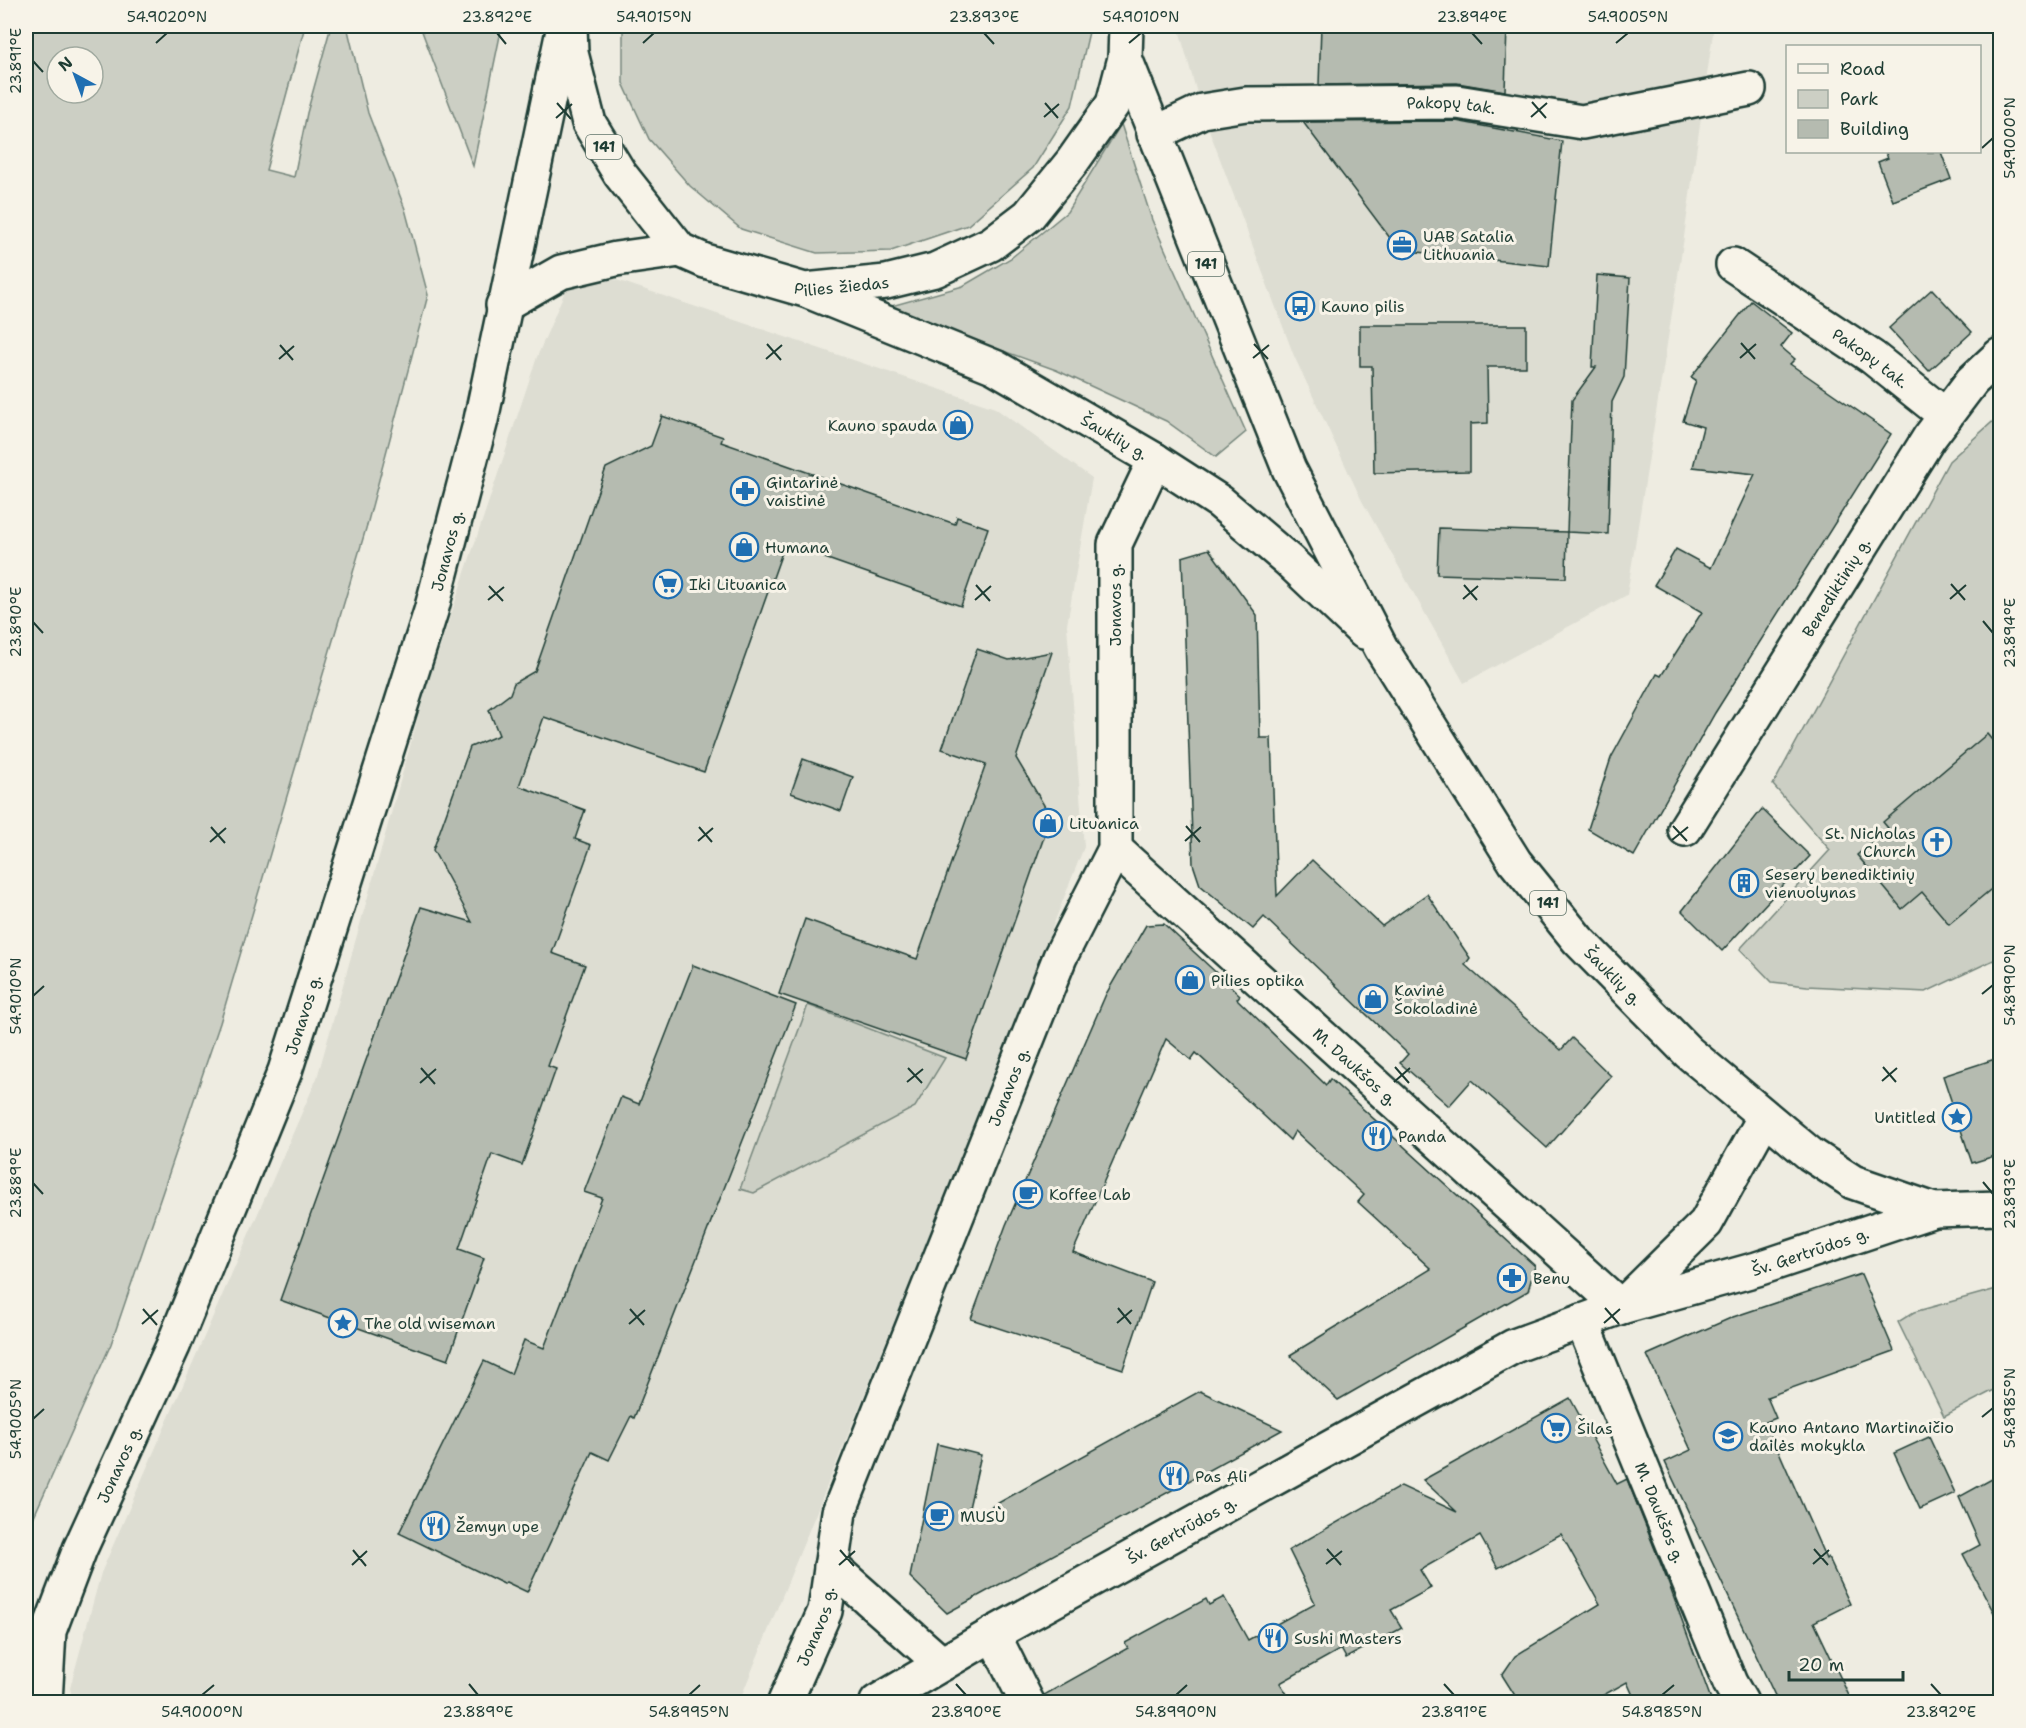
<svg xmlns="http://www.w3.org/2000/svg" width="2026" height="1728" font-family="'Shantell Sans',sans-serif">
	<style>
		.built { fill: #ddddd2 }
		.green { fill: #cccfc4; stroke: #76867c; stroke-width: 1.5; fill-rule: evenodd }
		.building { fill: #b5bbb0; stroke: #1f3d34; stroke-width: 1.5 }
		.lines { fill: none; stroke-linecap: round; stroke-linejoin: round }
		.minor-casing { stroke: #1f3d34; stroke-width: 38 }
		.major-casing { stroke: #1f3d34; stroke-width: 38 }
		.minor { stroke: #f7f3e8; stroke-width: 33 }
		.major { stroke: #f7f3e8; stroke-width: 33 }
		.ticks { fill: none; stroke: #1f3d34; stroke-width: 2 }
		.labels { text-anchor: middle; dominant-baseline: central; stroke-width: 6; stroke-linejoin: round; paint-order: stroke }
		.shield { fill: #f7f3e8; stroke: #60746a; stroke-width: 1.5 }
		.shield-label { font-size: 15px; font-weight: bold; fill: #1f3d34 }
		.street-label { font-size: 16px; fill: #1f3d34; stroke: #f7f3e8 }
		.poi-label { font-size: 16px; fill: #1f3d34; stroke: #f7f3e8; text-anchor: start }
		.neatline { fill: none; stroke: #1f3d34; stroke-width: 2 }
		.ticks-label { font-size: 15px; text-anchor: middle; fill: #1f3d34 }
	</style>
	<rect width="100%" height="100%" fill="#eeece1"/>
	<filter id="ink" filterUnits="userSpaceOnUse"><feTurbulence type="fractalNoise" baseFrequency=".0167" numOctaves="2"/><feDisplacementMap in="SourceGraphic" scale="12" xChannelSelector="R" yChannelSelector="G"/><feConvolveMatrix kernelMatrix="1 2 1 2 8 2 1 2 1" color-interpolation-filters="sRGB"/></filter>
	<g filter="url(#ink)">
		<g class="built">
			<path d="M1178,26H1714L1683,244L1627,595L1464,683L1362,501L1294,356L1202,111Z"/>
			<path d="M593,272L995,408L1092,478L1067,625L1084,847L988,1091L739,1702H73L70,1688L101,1573L317,1078L426,689L537,357L571,277Z"/>
		</g>
		<g class="green">
			<path d="M26,26H305L266,170L294,177L307,113L331,26H347L368,113L405,209L428,295L367,525L220,1023L111,1344L26,1534ZM57,57H93V93H57Z"/>
			<path d="M420,26H502L473,166Z"/>
			<path d="M623,26H1089V32L1072,106L1033,168L968,225L891,251L817,253L741,229L690,186L649,139L623,83Z"/>
			<path d="M1121,124L1152,220L1246,432L1216,457L1166,421L1056,370L884,308L963,286L1011,258L1067,212Z"/>
			<path d="M2000,415V957L1926,992L1807,986L1772,982L1740,949L1830,850L1773,785L1949,461Z"/>
			<path d="M808,1005L945,1058L915,1107L754,1193L740,1189Z"/>
			<path d="M2000,1288V1387L1944,1416L1898,1322L1914,1312Z"/>
		</g>
		<g class="building">
			<path d="M1321,26H1507L1505,91L1457,83L1319,85Z"/>
			<path d="M1456,121L1562,141L1549,266L1399,250L1303,122Z"/>
			<path d="M1885,152H1941L1951,179L1893,201L1878,162L1888,158Z"/>
			<path d="M1597,275L1630,278L1624,377L1612,402L1608,534L1567,532L1572,400L1596,367H1592Z"/>
			<path d="M1932,289L1972,332L1929,371L1889,328Z"/>
			<path d="M1751,301L1792,333L1781,347L1795,359L1790,364L1891,434L1715,713L1634,856L1588,829L1611,758L1657,674L1661,676L1702,612L1654,585L1676,549L1711,568L1755,474L1693,467L1703,427L1683,421L1696,380L1691,377Z"/>
			<path d="M1360,325H1526V367H1487L1488,423L1470,424V471L1374,473L1372,366H1360Z"/>
			<path d="M662,416L723,437L721,442L955,524L957,517L988,528L961,606L785,544L704,772L544,717L519,786L585,810L575,839L591,845L552,953L585,965L548,1066L556,1069L522,1165L492,1154L459,1249L484,1258L448,1360L280,1300L421,907L472,922L433,850L470,747L499,735L489,710L510,694L514,683L535,671L606,468L651,446Z"/>
			<path d="M1439,528L1567,532L1566,578L1437,574Z"/>
			<path d="M1209,549L1257,615L1260,738H1271L1277,896L1312,860L1382,926L1427,894L1470,958L1465,965L1561,1050L1572,1038L1611,1076L1547,1148L1472,1080L1449,1106L1400,1063L1408,1054L1264,917L1253,929L1200,885L1193,864L1182,557Z"/>
			<path d="M977,649L1009,660L1052,652L1016,758L1051,817L966,1059L779,994L805,919L917,959L986,764L942,749Z"/>
			<path d="M1987,734L2001,751V881L1949,924L1922,892L1902,909L1857,855L1888,828L1883,822Z"/>
			<path d="M803,759L853,777L841,811L791,793Z"/>
			<path d="M1762,809L1810,856L1722,951L1682,911Z"/>
			<path d="M1164,924L1240,995L1237,999L1326,1085L1330,1079L1535,1266L1528,1291L1338,1400L1290,1355L1431,1269L1358,1202L1364,1195L1295,1131L1290,1140L1196,1053L1191,1060L1166,1039L1073,1252L1152,1282L1123,1369L971,1319L1006,1225L1106,994L1146,925Z"/>
			<path d="M693,965L796,1005L634,1418L631,1416L609,1460L592,1452L527,1592L506,1582L504,1584L399,1533L484,1361L511,1374L524,1340L544,1348L602,1198L584,1192L596,1161L621,1097L639,1104Z"/>
			<path d="M2001,1057V1154L1972,1163L1943,1076Z"/>
			<path d="M1861,1274L1894,1351L1767,1397L1776,1418L1766,1422L1826,1559L1828,1557L1850,1604L1814,1622L1852,1702H1778L1665,1462L1691,1450L1647,1355L1733,1317Z"/>
			<path d="M1200,1391L1282,1430L947,1613L910,1577L937,1444L981,1455L966,1521Z"/>
			<path d="M1570,1398L1617,1484L1627,1479L1668,1582L1712,1702H1636L1627,1682L1591,1702H1519L1502,1675L1515,1656L1600,1604L1561,1534L1498,1568L1480,1536L1420,1570L1431,1588L1391,1610L1402,1628L1346,1658L1341,1649L1280,1683L1292,1702H1046L1044,1695L1128,1648L1125,1643L1206,1599L1209,1605L1224,1597L1248,1640L1315,1603L1289,1550L1401,1486L1457,1512L1423,1480Z"/>
			<path d="M1929,1437L1955,1493L1920,1509L1894,1453Z"/>
			<path d="M2001,1474V1626L1963,1554L1980,1545L1959,1497Z"/>
		</g>
		<g class="lines">
			<g class="minor-casing">
				<g id="minor">
					<path id="s1" d="M1154,134L1202,111L1246,104L1457,102L1582,122L1749,89"/>
					<path id="s2" d="M1733,265L1872,357L1946,416"/>
					<path d="M503,305L561,272L616,259L680,250"/>
					<path id="s3" d="M1685,829L1929,438L1972,381L2000,355"/>
					<path id="s4" d="M1115,849L1621,1307"/>
					<path d="M1624,1304L1706,1223L1764,1118"/>
					<path id="s5" d="M1582,1321L1730,1683L1741,1702"/>
					<path d="M831,1566L942,1664"/>
					<path d="M993,1634L1027,1702"/>
					<path id="s6" d="M45,1702L49,1631L80,1549L173,1346L285,1071L431,611L481,420L564,26"/>
					<path id="s7" d="M785,1702L825,1611L839,1512L1060,957L1115,849V544L1155,460"/>
					<path id="s8" d="M877,1702L993,1634L1514,1346L1621,1307L1757,1269L1934,1210"/>
				</g>
			</g>
			<g class="major-casing">
				<g id="major">
					<path id="s9" d="M570,26L571,53L589,123L620,174L680,250L705,261L805,290L886,282L935,270L991,244L1029,215L1072,162L1113,104L1125,58L1126,26"/>
					<path id="s10" d="M1125,58L1289,469L1381,648L1515,862L1578,940L1688,1052L1810,1154L1853,1182L1934,1210L2000,1208"/>
					<path id="s11" d="M810,292L995,367L1155,460L1220,502L1288,560L1364,632"/>
				</g>
			</g>
			<use href="#minor" class="minor"/>
			<use href="#major" class="major"/>
		</g>
	</g>
	<path class="ticks" d="M497,33L506,44M984,33L994,44M1472,33L1482,44M156,43L167,33M643,43L654,33M1129,43L1141,33M1616,43L1628,33M33,61L43,72M1532,102L1546,118M557,103L571,119M1045,103L1058,118M1044,117L1059,104M1531,117L1547,103M556,118L572,104M1982,148L1993,138M1741,343L1755,359M767,344L781,360M1254,344L1268,359M280,345L293,360M1253,358L1269,345M1740,358L1756,344M279,359L294,346M766,359L782,345M1951,584L1965,600M976,585L990,601M1464,585L1477,600M489,586L503,601M1463,599L1478,586M1950,599L1966,585M488,600L504,587M975,600L991,586M1983,621L1993,633M33,622L43,633M1186,826L1200,842M1673,826L1687,841M211,827L225,843M699,827L712,842M1672,840L1688,827M698,841L713,828M1185,841L1201,827M210,842L226,828M1982,994L1993,985M33,996L44,986M1395,1067L1409,1083M1883,1067L1896,1082M421,1068L435,1084M908,1068L922,1083M1882,1081L1897,1068M907,1082L923,1069M1394,1082L1410,1068M420,1083L436,1069M1983,1182L1993,1194M33,1183L43,1194M1118,1308L1131,1324M1605,1308L1619,1324M143,1309L157,1325M630,1309L644,1325M1117,1323L1132,1310M1604,1323L1620,1309M142,1324L158,1310M629,1324L645,1310M1982,1417L1993,1408M33,1419L44,1409M1327,1549L1341,1565M1814,1549L1828,1565M353,1550L366,1566M840,1550L854,1566M1326,1564L1342,1551M1813,1564L1829,1550M352,1565L367,1551M839,1565L855,1551M469,1684L478,1695M956,1684L966,1695M1444,1684L1454,1695M1931,1684L1941,1695M202,1695L214,1685M689,1695L700,1685M1176,1695L1187,1685M1662,1695L1674,1685"/>
	<defs>
		<g id="office-ring" transform="scale(1.5)"><circle r="9.5" fill="#f7f3e8" stroke="#1f6fb2" stroke-width="1.5"/><path d="M-6-3h4V-5.5h4V-3h4V5H-6ZM-1-4.5V-3h2v-1.5ZM-6 0V1H6V0Z" fill="#1f6fb2"/></g>
		<g id="bus-ring" transform="scale(1.5)"><circle r="9.5" fill="#f7f3e8" stroke="#1f6fb2" stroke-width="1.5"/><path d="M-5-6H5V4H4V6H2V4H-2V6H-4V4H-5ZM-3.5-4V0h7V-4ZM-3.5 1.2v1.5H-2V1.2ZM2 1.2v1.5H3.5V1.2Z" fill="#1f6fb2"/></g>
		<g id="shop-ring" transform="scale(1.5)"><circle r="9.5" fill="#f7f3e8" stroke="#1f6fb2" stroke-width="1.5"/><path d="M-5-2.5h2.3a2.7 3.5 0 0 1 5.4 0H5L5.5 6h-11ZM-1.5-2.5h3a1.5 2.3 0 0 0-3 0Z" fill="#1f6fb2"/></g>
		<g id="pharmacy-ring" transform="scale(1.5)"><circle r="9.5" fill="#f7f3e8" stroke="#1f6fb2" stroke-width="1.5"/><path d="M-2-6h4v4h4v4h-4v4h-4v-4h-4v-4h4Z" fill="#1f6fb2"/></g>
		<g id="supermarket-ring" transform="scale(1.5)"><circle r="9.5" fill="#f7f3e8" stroke="#1f6fb2" stroke-width="1.5"/><path d="M-6-5.5h2.5l.6 2H6L4.5 2H-2.5L-4.4-4H-6ZM-1.5 3.2a1.3 1.3 0 1 0 .1 0ZM3 3.2a1.3 1.3 0 1 0 .1 0Z" fill="#1f6fb2"/></g>
		<g id="church-ring" transform="scale(1.5)"><circle r="9.5" fill="#f7f3e8" stroke="#1f6fb2" stroke-width="1.5"/><path d="M-1.2-6h2.4v3.5h3.3v2.4h-3.3V6h-2.4V-.1h-3.3v-2.4h3.3Z" fill="#1f6fb2"/></g>
		<g id="building-ring" transform="scale(1.5)"><circle r="9.5" fill="#f7f3e8" stroke="#1f6fb2" stroke-width="1.5"/><path d="M-4-6H4V6H1V3H-1V6H-4ZM-2.5-4.3h1.7v1.8h-1.7ZM.8-4.3h1.7v1.8H.8ZM-2.5-1h1.7V.8h-1.7ZM.8-1h1.7V.8H.8Z" fill="#1f6fb2"/></g>
		<g id="sight-ring" transform="scale(1.5)"><circle r="9.5" fill="#f7f3e8" stroke="#1f6fb2" stroke-width="1.5"/><path d="M0-6L1.8-2.2L6-1.7L2.9 1.2L3.7 5.4L0 3.3L-3.7 5.4L-2.9 1.2L-6-1.7L-1.8-2.2Z" fill="#1f6fb2"/></g>
		<g id="restaurant-ring" transform="scale(1.5)"><circle r="9.5" fill="#f7f3e8" stroke="#1f6fb2" stroke-width="1.5"/><path d="M-5-6h1v4h1v-4h1v4h1v-4h1v5L-1.5 .5V6h-2V.5L-5-1ZM5-6V6H3V1.5H1.5Q1.5-4 5-6Z" fill="#1f6fb2"/></g>
		<g id="cafe-ring" transform="scale(1.5)"><circle r="9.5" fill="#f7f3e8" stroke="#1f6fb2" stroke-width="1.5"/><path d="M-5.5-4.5H6V0H3Q3 3.5 0 3.5H-2.5Q-5.5 3.5-5.5 0ZM3-3.2v2h1.7v-2ZM-6 4.5H4V6H-6Z" fill="#1f6fb2"/></g>
		<g id="school-ring" transform="scale(1.5)"><circle r="9.5" fill="#f7f3e8" stroke="#1f6fb2" stroke-width="1.5"/><path d="M0-5L7-2L0 1L-7-2ZM-4 1L0 2.5L4 1V4Q0 6-4 4Z" fill="#1f6fb2"/></g>
	</defs>
	<g fill-rule="evenodd">
		<use href="#office-ring" x="1402" y="245"/>
		<use href="#bus-ring" x="1300" y="306"/>
		<use href="#shop-ring" x="958" y="425"/>
		<use href="#pharmacy-ring" x="745" y="491"/>
		<use href="#shop-ring" x="744" y="547"/>
		<use href="#supermarket-ring" x="668" y="584"/>
		<use href="#shop-ring" x="1048" y="823"/>
		<use href="#church-ring" x="1937" y="842"/>
		<use href="#building-ring" x="1744" y="883"/>
		<use href="#shop-ring" x="1190" y="980"/>
		<use href="#shop-ring" x="1373" y="999"/>
		<use href="#sight-ring" x="1957" y="1117"/>
		<use href="#restaurant-ring" x="1377" y="1136"/>
		<use href="#cafe-ring" x="1028" y="1194"/>
		<use href="#pharmacy-ring" x="1512" y="1278"/>
		<use href="#sight-ring" x="343" y="1323"/>
		<use href="#supermarket-ring" x="1556" y="1428"/>
		<use href="#school-ring" x="1728" y="1436"/>
		<use href="#restaurant-ring" x="1174" y="1476"/>
		<use href="#cafe-ring" x="939" y="1516"/>
		<use href="#restaurant-ring" x="435" y="1526"/>
		<use href="#restaurant-ring" x="1273" y="1638"/>
	</g>
	<g class="labels">
		<g class="shield">
			<rect x="586" y="135" width="36" height="24" rx="4.5"/>
			<rect x="1188" y="252" width="36" height="24" rx="4.5"/>
			<rect x="1530" y="891" width="36" height="24" rx="4.5"/>
		</g>
		<g class="shield-label">
			<text x="604" y="147">141</text>
			<text x="1206" y="264">141</text>
			<text x="1548" y="903">141</text>
		</g>
		<g class="street-label">
			<text stroke="none"><textPath href="#s1" startOffset="303">Pakopų tak.</textPath></text>
			<text stroke="none"><textPath href="#s9" startOffset="424">Pilies žiedas</textPath></text>
			<text stroke="none"><textPath href="#s2" startOffset="166">Pakopų tak.</textPath></text>
			<text stroke="none"><textPath href="#s11" startOffset="338">Šauklių g.</textPath></text>
			<text stroke="none"><textPath href="#s6" startOffset="1224">Jonavos g.</textPath></text>
			<text stroke="none"><textPath href="#s3" startOffset="285">Benediktinių g.</textPath></text>
			<text transform="translate(1115 605) rotate(-90)">Jonavos g.</text>
			<text stroke="none"><textPath href="#s10" startOffset="1047">Šauklių g.</textPath></text>
			<text stroke="none"><textPath href="#s6" startOffset="738">Jonavos g.</textPath></text>
			<text stroke="none"><textPath href="#s4" startOffset="324">M. Daukšos g.</textPath></text>
			<text stroke="none"><textPath href="#s7" startOffset="657">Jonavos g.</textPath></text>
			<text stroke="none"><textPath href="#s8" startOffset="1041">Šv. Gertrūdos g.</textPath></text>
			<text stroke="none"><textPath href="#s6" startOffset="252">Jonavos g.</textPath></text>
			<text stroke="none"><textPath href="#s5" startOffset="207">M. Daukšos g.</textPath></text>
			<text stroke="none"><textPath href="#s8" startOffset="350">Šv. Gertrūdos g.</textPath></text>
			<text stroke="none"><textPath href="#s7" startOffset="82">Jonavos g.</textPath></text>
		</g>
		<g class="poi-label">
			<text x="1423" y="236">UAB Satalia<tspan x="1423" dy="18">Lithuania</tspan></text>
			<text x="1321" y="306">Kauno pilis</text>
			<text x="937" y="425" text-anchor="end">Kauno spauda</text>
			<text x="766" y="482">Gintarinė<tspan x="766" dy="18">vaistinė</tspan></text>
			<text x="765" y="547">Humana</text>
			<text x="689" y="584">Iki Lituanica</text>
			<text x="1069" y="823">Lituanica</text>
			<text x="1916" y="833" text-anchor="end">St. Nicholas<tspan x="1916" dy="18">Church</tspan></text>
			<text x="1765" y="874">Seserų benediktinių<tspan x="1765" dy="18">vienuolynas</tspan></text>
			<text x="1211" y="980">Pilies optika</text>
			<text x="1394" y="990">Kavinė<tspan x="1394" dy="18">Šokoladinė</tspan></text>
			<text x="1936" y="1117" text-anchor="end">Untitled</text>
			<text x="1398" y="1136">Panda</text>
			<text x="1049" y="1194">Koffee Lab</text>
			<text x="1533" y="1278">Benu</text>
			<text x="364" y="1323">The old wiseman</text>
			<text x="1749" y="1427">Kauno Antano Martinaičio<tspan x="1749" dy="18">dailės mokykla</tspan></text>
			<text x="1577" y="1428">Šilas</text>
			<text x="1195" y="1476">Pas Ali</text>
			<text x="960" y="1516">MUSÙ</text>
			<text x="456" y="1526">Žemyn upe</text>
			<text x="1294" y="1638">Sushi Masters</text>
		</g>
	</g>
	<rect width="2026" height="1728" fill="none" stroke="#f7f3e8" stroke-width="66"/>
	<rect x="1786" y="45" width="195" height="108" fill="#f7f3e8" stroke="#a1aaa0" stroke-width="1.5"/>
	<rect x="1798" y="64" width="30" height="9" fill="#f7f3e8" stroke="#a1aaa0" stroke-width="1.5"/>
	<text x="1840" y="75" font-size="18" fill="#1f3d34">Road</text>
	<rect x="1798" y="90" width="30" height="18" fill="#cccfc4" stroke="#a1aaa0" stroke-width="1.5"/>
	<text x="1840" y="105" font-size="18" fill="#1f3d34">Park</text>
	<rect x="1798" y="120" width="30" height="18" fill="#b5bbb0" stroke="#a1aaa0" stroke-width="1.5"/>
	<text x="1840" y="135" font-size="18" fill="#1f3d34">Building</text>
	<g transform="translate(75 75) rotate(319)"><circle r="28" fill="#f7f3e8" stroke="#a1aaa0" stroke-width="1.5"/>
	<path d="M0-4.5L10 22L0 15L-10 22Z" fill="#1f6fb2"/>
	<text y="-9" font-size="16" font-weight="bold" text-anchor="middle" fill="#1f3d34">N</text>
	</g>
	<path d="M1789 1671v9h114v-9" fill="none" stroke="#1f3d34" stroke-width="3"/>
	<text x="1798" y="1671" font-size="18" fill="#1f3d34" stroke="#f7f3e8" stroke-width="4.5" paint-order="stroke">20 m</text>
	<rect x="33" y="33" width="1960" height="1662" class="neatline"/>
	<g class="ticks-label">
		<text x="167" y="22">54.9020°N</text>
		<text x="497" y="22">23.892°E</text>
		<text x="654" y="22">54.9015°N</text>
		<text x="984" y="22">23.893°E</text>
		<text x="1141" y="22">54.9010°N</text>
		<text x="1472" y="22">23.894°E</text>
		<text x="1628" y="22">54.9005°N</text>
		<text transform="translate(16 61) rotate(-90)" y="5">23.891°E</text>
		<text transform="translate(2010 138) rotate(-90)" y="5">54.9000°N</text>
		<text transform="translate(16 622) rotate(-90)" y="5">23.890°E</text>
		<text transform="translate(2010 633) rotate(-90)" y="5">23.894°E</text>
		<text transform="translate(2010 985) rotate(-90)" y="5">54.8990°N</text>
		<text transform="translate(16 996) rotate(-90)" y="5">54.9010°N</text>
		<text transform="translate(16 1183) rotate(-90)" y="5">23.889°E</text>
		<text transform="translate(2010 1194) rotate(-90)" y="5">23.893°E</text>
		<text transform="translate(2010 1408) rotate(-90)" y="5">54.8985°N</text>
		<text transform="translate(16 1419) rotate(-90)" y="5">54.9005°N</text>
		<text x="202" y="1717">54.9000°N</text>
		<text x="478" y="1717">23.889°E</text>
		<text x="689" y="1717">54.8995°N</text>
		<text x="966" y="1717">23.890°E</text>
		<text x="1176" y="1717">54.8990°N</text>
		<text x="1454" y="1717">23.891°E</text>
		<text x="1662" y="1717">54.8985°N</text>
		<text x="1941" y="1717">23.892°E</text>
	</g>
</svg>
